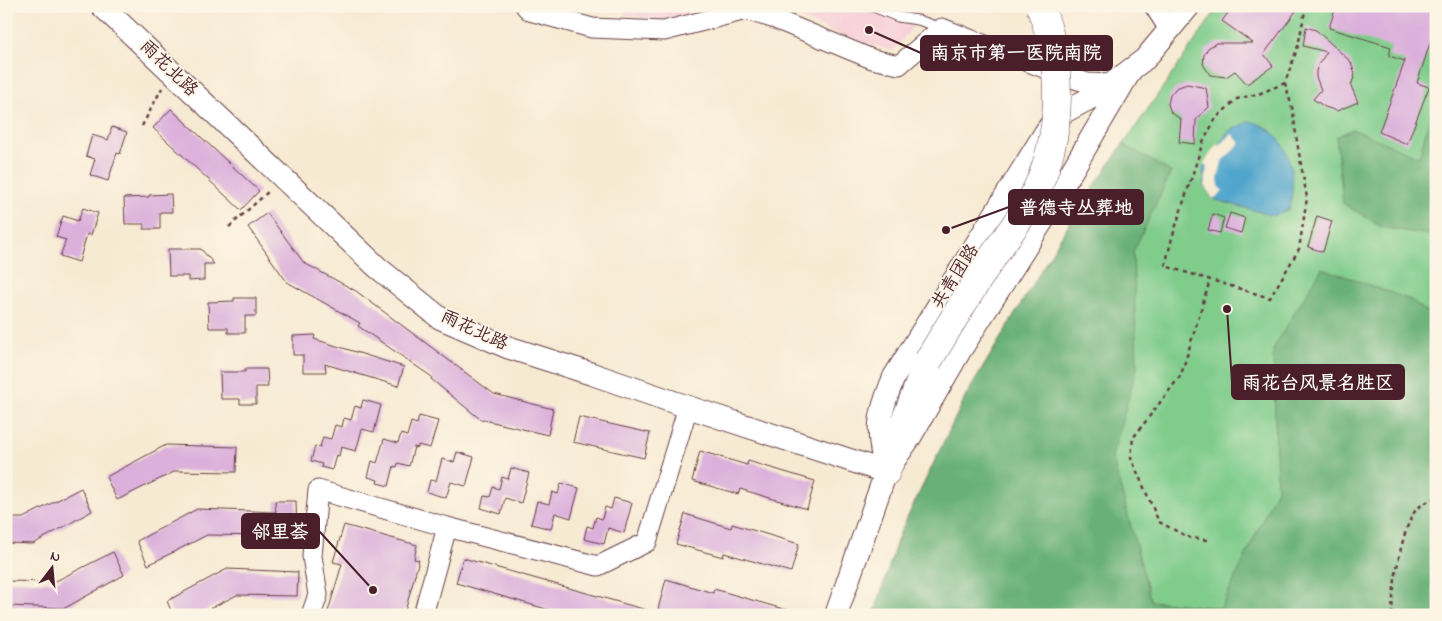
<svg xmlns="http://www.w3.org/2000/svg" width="1442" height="621" font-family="'Indie Flower','LXGW WenKai TC',sans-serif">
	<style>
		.built { fill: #f6cfd8 }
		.green { fill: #7fcc8b; stroke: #64765b }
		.forest { fill: #67b077; stroke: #586851 }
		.water { fill: #50a5cc; stroke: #4d627c }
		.pier { fill: #f7ead3 }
		.building { fill: #dbb1dc }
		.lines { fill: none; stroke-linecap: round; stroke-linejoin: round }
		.service-casing { stroke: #643d44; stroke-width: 11 }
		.minor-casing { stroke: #643d44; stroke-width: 21 }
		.tertiary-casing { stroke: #643d44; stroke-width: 24 }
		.primary-casing { stroke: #643d44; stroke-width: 29 }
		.path { stroke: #643d44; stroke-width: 2.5; stroke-dasharray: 4 4; stroke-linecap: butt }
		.service { stroke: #fff; stroke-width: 9 }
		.minor { stroke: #fff; stroke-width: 19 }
		.tertiary { stroke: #fff; stroke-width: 22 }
		.primary { stroke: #fff; stroke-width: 28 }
		.primary-bridge-casing { stroke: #643d44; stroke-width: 29; stroke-linecap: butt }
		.primary-bridge { stroke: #fff; stroke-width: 28 }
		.labels { text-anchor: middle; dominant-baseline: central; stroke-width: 4; stroke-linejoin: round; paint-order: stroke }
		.street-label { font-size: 18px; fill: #4a1f2b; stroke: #fcf5e5 }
		.leader { fill: none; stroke: #4a1f2b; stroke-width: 2 }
		.callout-dot { fill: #4a1f2b; stroke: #fcf5e5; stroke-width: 2 }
		.callout { fill: #4a1f2b; stroke: #4a1f2b; stroke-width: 2 }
		.callout-label { font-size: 19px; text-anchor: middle; font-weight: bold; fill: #fff }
	</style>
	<rect width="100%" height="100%" fill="#fcf5e5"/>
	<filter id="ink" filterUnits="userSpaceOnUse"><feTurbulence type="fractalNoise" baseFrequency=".02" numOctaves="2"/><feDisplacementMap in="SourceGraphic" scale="10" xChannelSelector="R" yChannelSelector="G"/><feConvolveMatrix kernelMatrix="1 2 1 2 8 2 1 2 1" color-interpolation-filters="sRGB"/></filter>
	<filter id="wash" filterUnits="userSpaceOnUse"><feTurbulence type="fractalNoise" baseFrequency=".0096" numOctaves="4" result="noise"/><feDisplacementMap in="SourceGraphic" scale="20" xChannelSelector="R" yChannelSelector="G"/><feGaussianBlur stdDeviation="1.12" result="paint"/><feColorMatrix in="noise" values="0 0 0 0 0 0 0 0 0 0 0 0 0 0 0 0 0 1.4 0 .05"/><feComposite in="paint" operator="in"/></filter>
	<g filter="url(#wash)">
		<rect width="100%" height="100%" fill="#f7ead3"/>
		<g class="built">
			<path d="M626,6H709L660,21L624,15Z"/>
			<path d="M769,6H919L918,20L893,51L853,40Z"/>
		</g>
		<path class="green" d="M1219,6H1436V615H874L899,535L966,396L1070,222Z"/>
		<g class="forest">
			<path d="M1436,95V236L1381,227L1343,203L1336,137L1352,129L1419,157Z"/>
			<path d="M1123,144L1171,172L1133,252L1137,368L1112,456L1151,601L1221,608L1277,489L1273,349L1322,268L1411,300L1436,319V615H874L899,535L966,396L1070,222Z"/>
		</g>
		<path class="water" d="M1250,121C1289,130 1298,174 1289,209L1274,216L1213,199L1205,187L1203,168L1229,131Z"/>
		<path class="pier" d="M1232,134L1240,143L1222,162L1218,178L1219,186L1223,192L1213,199L1205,187L1207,167L1204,163L1217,144L1219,146Z"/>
		<g id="blocks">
			<g class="building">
				<path d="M1233,6H1289L1296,11L1264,54L1273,66L1247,84L1235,71L1226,77L1210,75L1203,64L1204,55L1208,48L1216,43H1253L1222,21Z"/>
				<path d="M1336,6H1387L1403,11L1404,6H1436V25L1417,83L1429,87L1407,144L1379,132L1405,61L1389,56L1391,47L1329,28Z"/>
				<path d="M1306,27L1316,30L1351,62L1355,74L1351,86L1358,102L1337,111L1325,107L1313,99L1321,90L1316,77V71L1318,65L1327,52L1303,46Z"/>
				<path d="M1187,84L1206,88L1209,107L1196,120L1195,144L1179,142L1181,119L1171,113L1168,104L1170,95L1176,88Z"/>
				<path d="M171,109L259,191L241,210L153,128Z"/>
				<path d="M112,127L127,132L120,154L117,153L108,181L90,175L95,159L86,156L92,135L108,140Z"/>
				<path d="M171,194L172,212H160V229H144V224H125L124,198L149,197V195Z"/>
				<path d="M83,208L98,213L91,235L87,234L79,262L60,256L66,240L56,237L63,216L78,221Z"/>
				<path d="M267,213L304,263L356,291L494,394L553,409L548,435L480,419L431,379L432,377L358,326L360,323L287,282L248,227Z"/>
				<path d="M1230,213L1245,218L1241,233L1225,228Z"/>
				<path d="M1213,214L1224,218L1220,233L1208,230Z"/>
				<path d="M1317,216L1332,221L1323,252L1308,247Z"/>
				<path d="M168,249H201L214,264H204V280L188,281V276H169Z"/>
				<path d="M234,298H256V316H245V333H228V328H209L208,302L234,301Z"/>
				<path d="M315,335L314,339L404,367L398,386L325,364L326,372H303V355H293V336Z"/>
				<path d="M245,369H267L268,387H256V404H240V399H221L220,372H245Z"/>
				<path d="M363,400L381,405L374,432L362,429L356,451L341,447L339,456L336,455L332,470L321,467L322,464L311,461L315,446L320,447L323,437L331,439L335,425L342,427L344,418L351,420L355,406L361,408Z"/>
				<path d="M419,416L438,421L430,448L418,445V448L414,447L409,466L398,463L397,467L394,466L389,486L377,483L378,480L368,477L372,461L377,463L384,439L398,443L401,434L407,436L411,422L417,424Z"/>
				<path d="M579,417L650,433L644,458L573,442Z"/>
				<path d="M166,445L237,447L236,472L176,471L117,500L106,477Z"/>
				<path d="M700,451L747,465L748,461L815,481L807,509L740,489L738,494L692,481Z"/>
				<path d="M457,452L474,457L466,486L451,482L446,498L427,492L430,480L436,481L442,459L454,462Z"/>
				<path d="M511,468L529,473L521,503L505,498L501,514L481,508L484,496L490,497L493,487L499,489L502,477L508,479Z"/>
				<path d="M561,483L579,488L571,518L555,513L551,529L531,524L537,501L549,504L552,492L558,494Z"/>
				<path d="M81,488L92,511L33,544L6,543V518H23Z"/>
				<path d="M614,498L632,503L624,533L608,528L604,544L584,539L587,526L593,528L596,517L602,519L605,507L611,509Z"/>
				<path d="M275,501H296L297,535L267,536L207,535L148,565L137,541L197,509L276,512Z"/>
				<path d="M685,514L731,528L732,524L799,544L791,572L724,553L723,557L676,544Z"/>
				<path d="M344,525L417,545L414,559L419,560L404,615H327L342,564L333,562Z"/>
				<path d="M113,552L124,575L65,608L6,606V581L54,582Z"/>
				<path d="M463,558L650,611V615H567L456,583Z"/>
				<path d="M227,569L298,572L297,596L237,595L197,615H173L167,601Z"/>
				<path d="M666,579L713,593L714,589L790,611V615H679L658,609Z"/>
			</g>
		</g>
	</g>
	<g filter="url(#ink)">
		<use href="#blocks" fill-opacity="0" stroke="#643d44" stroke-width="1"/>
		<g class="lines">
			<g class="service-casing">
				<path id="service" d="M871,6L898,17L918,20L942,28"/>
			</g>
			<g class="minor-casing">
				<g id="minor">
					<path d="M525,6L530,11L592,28L664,31L746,10L775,19L872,59L899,65L942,28L1064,76L1088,83L1112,84"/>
					<path d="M1154,6L1170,31"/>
					<path d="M311,615L318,595L312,556L318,490L447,527L598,566L647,542L688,407"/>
					<path d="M423,615L447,527"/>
				</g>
			</g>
			<g class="tertiary-casing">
				<g id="tertiary">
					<path d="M102,6L377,267L440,318L507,347L592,374L688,407L886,472"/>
					<path d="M886,472C876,430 877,418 894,377L1045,133L1052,123L1064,112L1098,94L1145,59L1189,6"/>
					<path d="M836,615L886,472L909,439L961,349L1043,220L1131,70"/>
				</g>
			</g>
			<g class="primary-casing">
				<path id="primary" d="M886,472L928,361"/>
			</g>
			<g class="path">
				<path d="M1285,83L1261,93L1237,99L1216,118L1203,142L1172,238L1165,266L1270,298L1299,249L1307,198L1297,142L1293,111L1285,83L1298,46L1306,6"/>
				<path d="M142,126L162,88"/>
				<path d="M229,227L269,191"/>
				<path d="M1207,540L1190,538L1159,522L1131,458L1133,438L1181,375L1210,280"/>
				<path d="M1392,615C1392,590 1401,529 1416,510C1420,505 1430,501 1436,497"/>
			</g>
			<use href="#service" class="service"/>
			<use href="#minor" class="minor"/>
			<use href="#tertiary" class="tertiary"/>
			<use href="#primary" class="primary"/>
			<g class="primary-bridge-casing">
				<path id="primary-bridge" d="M928,361C948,328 968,294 990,261C1004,239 1022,218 1034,195C1063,136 1064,67 1040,6"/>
			</g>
			<use href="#primary-bridge" class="primary-bridge"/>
		</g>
	</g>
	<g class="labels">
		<g class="street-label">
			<text transform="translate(168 69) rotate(44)">雨花北路</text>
			<text transform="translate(956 277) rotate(-58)">共青团路</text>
			<text transform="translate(474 331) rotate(25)">雨花北路</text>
		</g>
	</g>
	<path class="leader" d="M869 30L921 53M946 230L1009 207M1227 309L1232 382M373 590L319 531"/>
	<g class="callout-dot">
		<circle cx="869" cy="30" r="5"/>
		<circle cx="946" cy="230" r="5"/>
		<circle cx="1227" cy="309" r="5"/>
		<circle cx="373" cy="590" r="5"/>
	</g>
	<g class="callout">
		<rect x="921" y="36" width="191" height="34" rx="5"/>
		<rect x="1009" y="190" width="134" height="34" rx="5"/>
		<rect x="1232" y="365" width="172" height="34" rx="5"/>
		<rect x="242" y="514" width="77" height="34" rx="5"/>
	</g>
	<g class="callout-label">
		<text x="1016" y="59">南京市第一医院南院</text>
		<text x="1076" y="214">普德寺丛葬地</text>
		<text x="1318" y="389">雨花台风景名胜区</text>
		<text x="280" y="538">邻里荟</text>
	</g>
	<rect width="1442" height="621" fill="none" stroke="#fcf5e5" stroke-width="25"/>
	<g transform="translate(52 568) rotate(16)" stroke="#fcf5e5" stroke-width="4" paint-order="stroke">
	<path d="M0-4L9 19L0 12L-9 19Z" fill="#4a1f2b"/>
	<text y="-8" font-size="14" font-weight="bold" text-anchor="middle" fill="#4a1f2b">N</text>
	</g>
</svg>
